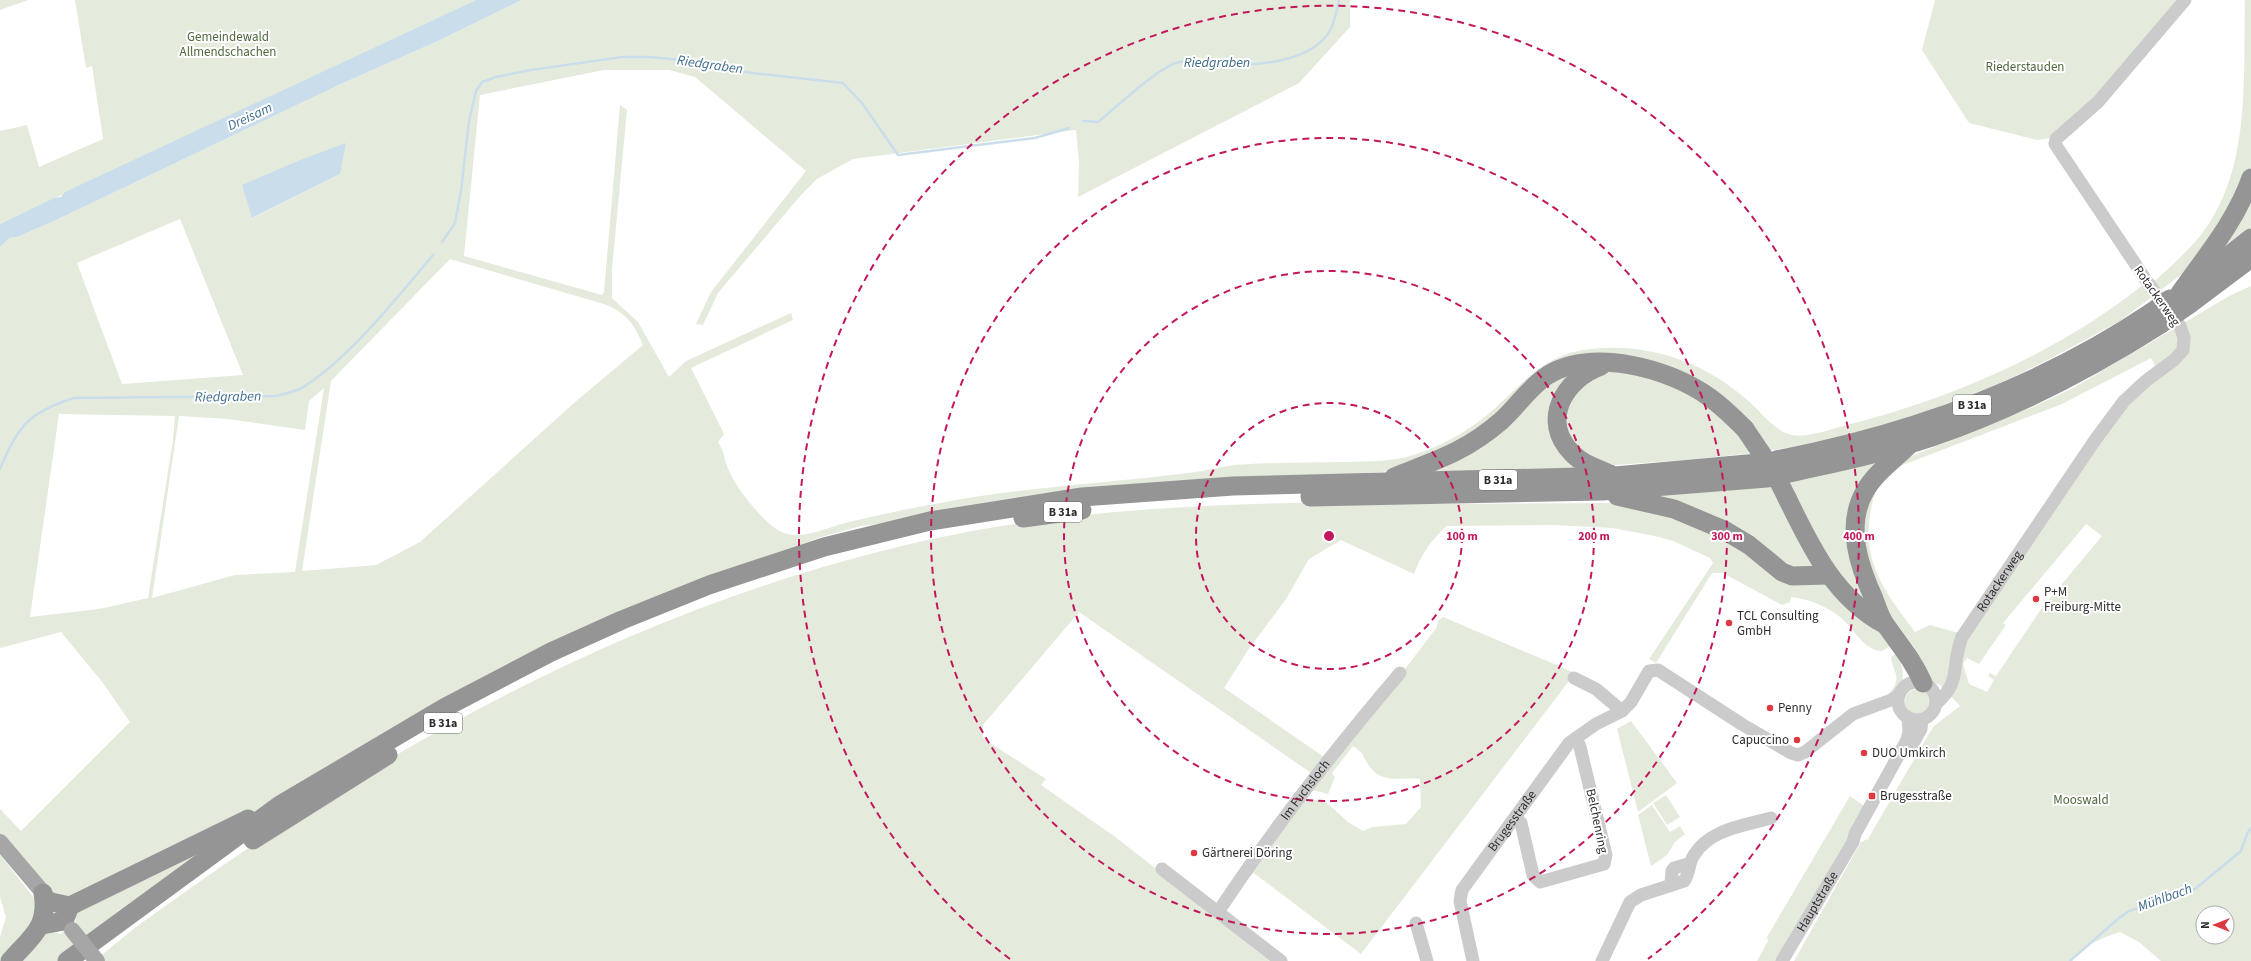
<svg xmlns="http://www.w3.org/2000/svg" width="2251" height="961" font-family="'Source Sans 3',sans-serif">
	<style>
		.green { fill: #e4ebdd; fill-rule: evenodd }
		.water { fill: #caddea }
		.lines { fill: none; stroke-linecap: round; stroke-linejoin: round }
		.stream { stroke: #caddea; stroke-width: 2.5 }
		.minor { stroke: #cbcbcb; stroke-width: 13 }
		.major { stroke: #a6a6a6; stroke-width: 16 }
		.highway { stroke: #959595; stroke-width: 19 }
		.major-bridge { stroke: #a6a6a6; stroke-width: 16 }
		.highway-bridge { stroke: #959595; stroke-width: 19 }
		.ring { fill: none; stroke: #c2185b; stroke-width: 2; stroke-dasharray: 7 5 }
		.poi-dot { fill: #dc3942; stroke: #fff; stroke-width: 1.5 }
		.labels { text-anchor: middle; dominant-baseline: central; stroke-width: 4; stroke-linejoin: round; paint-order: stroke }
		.shield { fill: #fff; stroke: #6d6d6d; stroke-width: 1 }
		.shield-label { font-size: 12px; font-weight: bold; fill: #2e2e2e }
		.park-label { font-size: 13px; fill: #51683e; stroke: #fff }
		.street-label { font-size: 13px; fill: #2e2e2e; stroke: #fff }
		.poi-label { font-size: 13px; fill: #2e2e2e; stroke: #fff; text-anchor: start }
		.water-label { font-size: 14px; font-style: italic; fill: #406d8c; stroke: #fff }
		.centre { fill: #c2185b; stroke: #fff; stroke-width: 2 }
		.ring-label { font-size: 12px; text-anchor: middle; font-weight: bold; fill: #c2185b; stroke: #fff; stroke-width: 4; stroke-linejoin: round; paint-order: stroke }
	</style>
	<rect width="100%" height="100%" fill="#fff"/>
	<g class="green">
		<path d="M0,0H28L0,10Z"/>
		<path d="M75,0H476L0,224V131L27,125L39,167L103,139L92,66L86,68Z"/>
		<path d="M522,0H1350V27L1299,83L1078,197L1079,162L1076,130L853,159L817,179L801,195L718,293L703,325L696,324L711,292L806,171L695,77L669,70H604L480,95L464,256L602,295L604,292L620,105L627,110L612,269V298L638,322L669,377L686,361L791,313L793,320L691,368L724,434L718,442C725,452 724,461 729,471C737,489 768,530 787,534C806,539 831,526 849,522C890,512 933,504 974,497C1045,486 1117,482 1188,473C1204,471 1220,467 1235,465C1272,462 1310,463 1347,462C1368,461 1390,462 1410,456C1438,448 1465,433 1487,415C1519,389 1540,356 1584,350C1643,341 1702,360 1746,399C1759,409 1773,430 1789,434C1804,439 1828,430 1843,426C1950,400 2065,350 2150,279L2156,280C2174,263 2194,246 2208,225C2251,161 2243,74 2245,0H2251V168L2241,196L2182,274L2120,321L2046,361L2003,382L1926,412L1866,430L1809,444L1769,451L1713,393L1576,361L1486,430L1401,469L1381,472L1323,475L861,526L821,537L739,568L269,805L78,897L53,894L0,834V809L21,831L130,722L103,683L61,632L0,648V247L10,238L17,237L52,222L341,84L438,41ZM340,174L253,218L242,185ZM180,219L243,375L122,384L77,263ZM450,259L607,305C628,315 634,324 643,345L574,403L420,542L376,565L302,571L331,381ZM324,388L295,572L235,575L152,598L179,416L228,419L305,430L309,401ZM59,414L175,416L173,440L148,598L99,609L30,617Z"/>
		<path d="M1935,0H2178L2095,98L2050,138L2037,140L1969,123L1922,50Z"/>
		<path d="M2251,191V228L2214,258Z"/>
		<path d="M2251,286V961H2161L2139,942L2120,932C2102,938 2083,945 2072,961H1794L1861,842L1868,839L1927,737L1934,726L1960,706L1940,685L1931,682L1920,667L1914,647L1889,614L1859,537L1869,492L1902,460L2035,406L2075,387L2231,295ZM2151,358L2155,366L2134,382L2115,405L1959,633L1930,625L1915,632C1886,593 1863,565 1870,515C1872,504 1874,491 1881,483C1886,477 1894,472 1900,466L2062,404ZM2086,524L2102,536L2041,609L1996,676L1990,673L1988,676L1994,680L1987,692L1969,684L1963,664L1967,658L1979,664L2006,625L2003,623ZM2203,913H2227V937H2203Z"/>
		<path d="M1572,369L1555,421L1597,471L1412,475L1523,405Z"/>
		<path d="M1613,369L1662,379L1712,405L1754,453L1685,460L1615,465L1596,463L1568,440L1564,407L1580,382Z"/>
		<path d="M1890,458L1861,490L1867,594L1859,599L1834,572L1786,482Z"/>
		<path d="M1773,484L1820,569L1805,572L1635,497Z"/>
		<path d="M1410,501L1432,504L1614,503L1652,508L1826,584L1881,633L1891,646L1882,651C1864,651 1853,627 1840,617C1826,606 1809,599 1791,597L1790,602L1782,605L1723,573H1712L1656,663L1649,659L1713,563L1710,558L1673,541L1655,536L1613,528L1553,525L1447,526C1432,538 1420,557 1414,574L1341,540L1309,559L1286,599L1248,650L1224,688L1327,759L1314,775L1079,612L983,725V737L987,741L1046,779L1041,785L1114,836L1217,916L1222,911L1288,961H94C113,947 130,930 150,917C388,744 641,603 932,539C1088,505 1250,503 1410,501Z"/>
		<path d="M1443,617L1575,673L1361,954L1251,871L1304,797L1308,800H1321L1327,803L1348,822L1363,831L1373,827L1406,824L1421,807L1420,779C1402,777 1382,784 1370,767C1362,756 1366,755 1353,746L1332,773L1335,777L1328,794L1313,790L1437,627L1438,621Z"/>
		<path d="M1896,653C1905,667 1908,689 1888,696C1890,692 1893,689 1895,685C1900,675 1891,666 1891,657Z"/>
		<circle cx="1918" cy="702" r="13"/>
		<path d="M1631,721L1677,783L1638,812L1617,729Z"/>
		<path d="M1666,795L1680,817L1667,825L1653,803Z"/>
		<path d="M1850,796L1867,808L1777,961H1757L1768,941L1767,937Z"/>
		<path d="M1652,805L1670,832L1680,826L1685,834L1675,842L1667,855L1651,866L1638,815Z"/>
		<path d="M240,827L57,961H15L46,928L49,931L60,934L76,920L72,914Z"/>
		<path d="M0,855L34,898L39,912L5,961H0V937L6,917L0,897Z"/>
	</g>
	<g class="water">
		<path d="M476,0H522L438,41L341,84L52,222L17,237L10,238L0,247V224L54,198L61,197L65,192Z"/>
		<path d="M346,143L340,174L252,218L242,185L298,161Z"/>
	</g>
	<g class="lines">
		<g class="stream">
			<path d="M1083,121L1098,122C1116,108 1160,65 1180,62C1195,59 1214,63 1229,64C1260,66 1314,61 1331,29C1335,20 1337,10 1339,0"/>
			<path d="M442,242L455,223L461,191L469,121L476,91L482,82L496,77L531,70L622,57H650L672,59L752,73L843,83L862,103L898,155L1035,138L1069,128"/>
			<path d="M0,469C18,426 29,412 74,398L276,396C284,394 293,392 300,389C347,361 397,298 433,255"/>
			<path d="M2070,961L2119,918L2129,911L2195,889L2241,851L2247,834L2251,828"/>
		</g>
		<g class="minor">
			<path d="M1574,678L1596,689L1622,711"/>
			<circle cx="1917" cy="701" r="19"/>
			<path id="s1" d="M1936,704C1963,680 1950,667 1962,637L2095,440L2124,401L2147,380L2174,360L2183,350L2184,338L2180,326L2148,283L2055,144L2056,139L2098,102L2185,0"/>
			<path d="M1909,751L1921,729L1922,720"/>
			<path d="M1516,818L1521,823L1533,875L1540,882L1604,864L1606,855L1580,747L1576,738"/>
			<path d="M1162,869L1281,961"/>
			<path d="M1671,885L1672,871L1674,868L1688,864"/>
			<path id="s2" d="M1218,912C1273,829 1335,749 1400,673"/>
			<path d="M1416,923L1427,961"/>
			<path id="s3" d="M1473,961L1460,901L1462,890L1569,743L1596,724L1622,711L1631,702L1649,671L1658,670L1743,725L1791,753L1798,755L1805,752L1853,714L1891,700L1899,695"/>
			<path d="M1602,961L1630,902L1641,895L1684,881C1690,873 1688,864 1694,855C1710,829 1743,826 1771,818"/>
			<path id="s4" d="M1782,961L1853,842L1855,834L1907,740L1909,731L1908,718"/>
		</g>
		<path class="major" d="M0,842L51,902"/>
		<g class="highway">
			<path d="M2194,283L2251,238"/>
			<path d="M2180,293C2206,256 2236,221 2251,178"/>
			<path d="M2190,304L2251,258"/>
			<path d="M1601,366C1564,379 1540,421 1572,453C1582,464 1597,468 1610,474"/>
			<path d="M1909,445C1894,460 1875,473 1865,491C1845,526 1859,566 1874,599C1877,607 1880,617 1885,624C1899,644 1913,660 1923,683"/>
			<path d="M1776,460C1910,434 2039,388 2152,312"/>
			<path d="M1785,474C1835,463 1884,453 1932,437C2013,409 2089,370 2161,324"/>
			<path d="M1394,477C1437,460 1465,452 1501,421C1517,407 1529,387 1548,375C1593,348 1669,368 1709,397C1722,406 1734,418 1745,429"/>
			<path d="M1617,496L1674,509L1724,530L1749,545L1782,572L1792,576L1828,575"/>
			<path d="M1310,497L1602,491L1767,478"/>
			<path d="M1787,498C1811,547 1834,597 1884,624"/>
			<path d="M1023,518L1082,510"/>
			<path d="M253,840L388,755"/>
			<path d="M51,902L70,906L248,819"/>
			<path d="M42,925L64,921L70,906"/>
			<path d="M10,961C31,937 49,927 43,893"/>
			<path d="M67,961L280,805L444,708L551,652L622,620L709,585L824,547L930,521L1082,497L1233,486L1615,476L1758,463"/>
		</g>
		<path class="major-bridge" d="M72,930L97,961"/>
		<g class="highway-bridge">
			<path d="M2152,312L2170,299"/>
			<path d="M2161,324L2190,304"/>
			<path d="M1745,429L1774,472L1787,498"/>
		</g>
	</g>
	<g class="ring">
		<circle cx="1329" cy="536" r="133"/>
		<circle cx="1329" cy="536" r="265"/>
		<circle cx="1329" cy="536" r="398"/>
		<path d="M1010 959A530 530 0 1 1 1648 959"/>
	</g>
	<g class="poi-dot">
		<circle cx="2036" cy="599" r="4"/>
		<circle cx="1729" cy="623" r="4"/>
		<circle cx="1770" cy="708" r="4"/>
		<circle cx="1797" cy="740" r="4"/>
		<circle cx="1864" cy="753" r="4"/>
		<rect x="1868" y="792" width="8" height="8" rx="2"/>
		<circle cx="1194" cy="853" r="4"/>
	</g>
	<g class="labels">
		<g class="shield">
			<rect x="1953" y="395" width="38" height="20" rx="3"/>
			<rect x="1479" y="470" width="38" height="20" rx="3"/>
			<rect x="1044" y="502" width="38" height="20" rx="3"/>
			<rect x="424" y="713" width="38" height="20" rx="3"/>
		</g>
		<g class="shield-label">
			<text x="1972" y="405">B 31a</text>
			<text x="1498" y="480">B 31a</text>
			<text x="1063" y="512">B 31a</text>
			<text x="443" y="723">B 31a</text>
		</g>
		<g class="park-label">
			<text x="228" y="37">Gemeindewald<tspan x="228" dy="15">Allmendschachen</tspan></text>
			<text x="2025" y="67">Riederstauden</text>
			<text x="2081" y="800">Mooswald</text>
		</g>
		<g class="street-label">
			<text transform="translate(2157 296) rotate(55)">Rotackerweg</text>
			<text stroke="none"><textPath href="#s1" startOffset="141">Rotackerweg</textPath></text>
			<text stroke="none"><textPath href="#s2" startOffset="150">Im Fuchsloch</textPath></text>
			<text stroke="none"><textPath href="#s3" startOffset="158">Brugesstraße</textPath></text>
			<text transform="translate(1597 821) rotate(78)">Belchenring</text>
			<text stroke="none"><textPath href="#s4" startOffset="69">Hauptstraße</textPath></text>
		</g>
		<g class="poi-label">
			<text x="2044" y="592">P+M<tspan x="2044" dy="15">Freiburg-Mitte</tspan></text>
			<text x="1737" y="616">TCL Consulting<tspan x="1737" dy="15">GmbH</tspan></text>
			<text x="1778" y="708">Penny</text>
			<text x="1789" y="740" text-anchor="end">Capuccino</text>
			<text x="1872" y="753">DUO Umkirch</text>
			<text x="1880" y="796">Brugesstraße</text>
			<text x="1202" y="853">Gärtnerei Döring</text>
		</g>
		<g class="water-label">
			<text x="1217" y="63">Riedgraben</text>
			<text transform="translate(710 65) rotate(8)">Riedgraben</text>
			<text transform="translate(250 117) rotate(-25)">Dreisam</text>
			<text transform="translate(228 397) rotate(-1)">Riedgraben</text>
			<text transform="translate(2165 898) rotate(-20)">Mühlbach</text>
		</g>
	</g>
	<circle cx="1329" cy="536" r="6" class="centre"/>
	<g class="ring-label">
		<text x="1462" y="540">100 m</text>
		<text x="1594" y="540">200 m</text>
		<text x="1727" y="540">300 m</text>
		<text x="1859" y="540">400 m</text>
	</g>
	<g transform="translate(2215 925) rotate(270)"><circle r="19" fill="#ffffff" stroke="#ababab"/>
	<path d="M0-3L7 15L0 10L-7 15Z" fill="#dc3942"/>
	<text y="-6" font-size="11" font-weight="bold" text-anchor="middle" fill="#2e2e2e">N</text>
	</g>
</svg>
